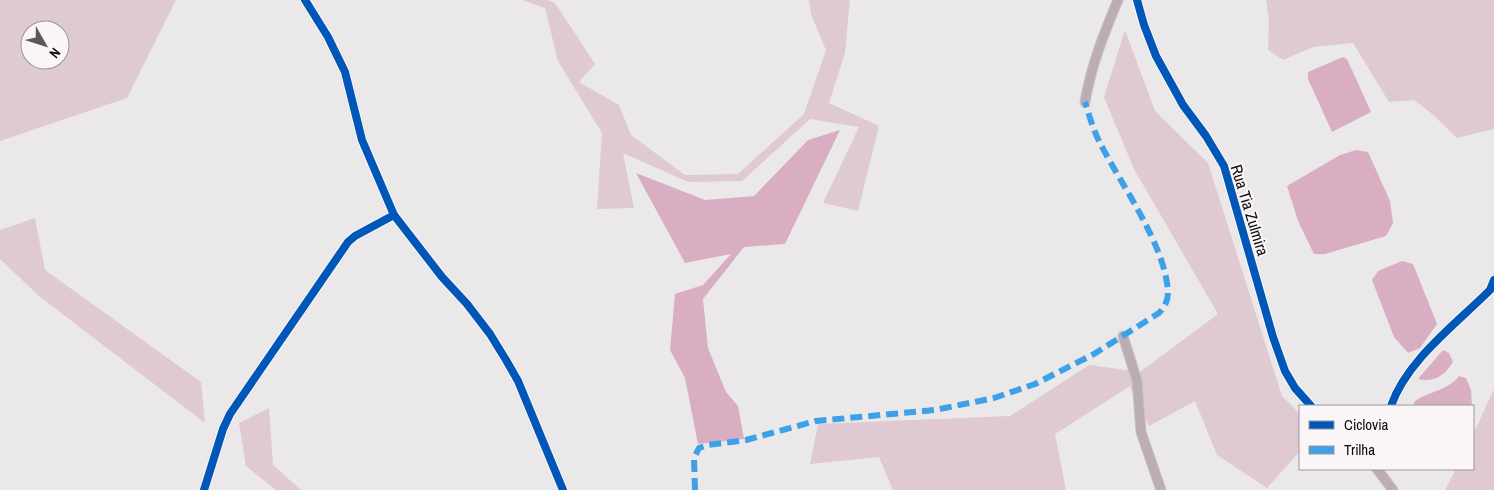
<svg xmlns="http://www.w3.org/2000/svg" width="1494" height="490" font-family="'Archivo Narrow',sans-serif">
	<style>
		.green { fill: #dfc9d3; fill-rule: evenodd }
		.water { fill: #daaec2 }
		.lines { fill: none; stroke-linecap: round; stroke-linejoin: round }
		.street-casing { stroke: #c7c5c6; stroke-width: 11 }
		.street { stroke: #bcadb4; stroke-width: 9 }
		.quiet { stroke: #3ca1e9; stroke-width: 6; stroke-dasharray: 12 6; stroke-linecap: butt }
		.cycleway-casing { stroke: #faf5f7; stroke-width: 11 }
		.cycleway { stroke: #0057b8; stroke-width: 8 }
		.labels { text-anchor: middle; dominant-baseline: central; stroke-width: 4; stroke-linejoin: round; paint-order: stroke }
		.street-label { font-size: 16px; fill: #0d0b0c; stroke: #faf5f7 }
	</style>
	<rect width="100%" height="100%" fill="#ebe8e9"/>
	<g class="green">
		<path d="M0,0H176L127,98L0,141ZM30,30H60V60H30Z"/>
		<path d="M522,0H548L555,3L595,64L579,82L619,105L631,135L685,175L738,174L804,114L826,50L811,14L809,0H850L845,53L829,103L879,126L858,211L823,203L859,127L810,119L742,181L688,182L623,153L634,208L597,209L602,133L558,61L545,8Z"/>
		<path d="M1266,0H1494V129L1457,138L1431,113L1414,100L1389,102L1353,43L1313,47L1283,60L1268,50L1269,20Z"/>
		<path d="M1125,30L1155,111L1208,163L1282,396L1300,414V451L1267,488L1217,455L1195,401L1149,426L1130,386L1055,434L1066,490H893L879,457L810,464L818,424L1010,416L1089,365L1140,372L1218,314L1134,169L1104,97Z"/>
		<path d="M35,218L45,270L201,382L205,423L39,296L0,259V230Z"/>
		<path d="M1494,389V490H1445L1456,469H1473V435Z"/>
		<path d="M269,408L273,465L301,490H276L246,466L239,423Z"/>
	</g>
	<g class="water">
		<path d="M1343,57L1347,59L1371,112L1332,132L1308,79V72Z"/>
		<path d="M840,130L785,244L744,247L703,299L708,348L726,392L738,406L744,439L698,444L685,378L670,350L675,294L703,285L731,254L685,263L636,173L705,200L754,196L808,140Z"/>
		<path d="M1356,150L1368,152L1390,201L1393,223L1386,236L1325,254H1314L1298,221L1287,186L1340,155Z"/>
		<path d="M1402,261L1413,264L1437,324L1420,348L1408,353L1394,337L1372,280L1378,271Z"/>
		<path d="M1443,350L1449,353L1453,362C1445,375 1434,383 1418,379Z"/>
		<path d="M1459,376L1466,378L1471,390L1472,406H1414V402C1428,391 1448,391 1459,376Z"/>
	</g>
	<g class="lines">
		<g class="street-casing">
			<g id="street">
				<path d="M305,0L328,37L345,72L362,140L394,215L442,277L467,304L490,334L506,360L518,381L563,490"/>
				<path d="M1137,0L1144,25L1156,56L1183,105L1206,136L1224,166L1273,337L1285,371L1295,388L1311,406"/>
				<path d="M1085,102C1091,66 1104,33 1118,0"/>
				<path d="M1123,336L1137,381L1141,432L1161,490"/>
				<path d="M1391,406C1407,360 1456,324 1490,290L1494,280"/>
				<path d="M1377,469L1393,490"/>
				<path d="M204,490L223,429L230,414L348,242L355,236L394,215"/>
			</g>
		</g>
		<use href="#street" class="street"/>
		<path class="quiet" d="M695,490L694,458L699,448L708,445L746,440L816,421L935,410L994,398L1035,384L1094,354L1159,313C1164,308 1168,301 1168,293C1166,245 1121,185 1099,141C1093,129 1089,115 1085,102"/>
		<g class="cycleway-casing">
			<g id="cycleway">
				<path d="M305,0L328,37L345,72L362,140L394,215L442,277L467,304L490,334L506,360L518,381L563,490"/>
				<path d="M1137,0L1144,25L1156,56L1183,105L1206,136L1224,166L1273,337L1285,371L1295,388L1311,406"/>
				<path d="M1391,406C1407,360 1456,324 1490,290L1494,280"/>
				<path d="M204,490L223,429L230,414L348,242L355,236L394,215"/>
			</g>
		</g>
		<use href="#cycleway" class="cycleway"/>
	</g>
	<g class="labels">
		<g class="street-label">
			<text transform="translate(1250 210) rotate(73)">Rua Tia Zulmira</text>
		</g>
	</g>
	<rect x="1299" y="405" width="175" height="65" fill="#faf5f7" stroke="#9b9799"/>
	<rect x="1309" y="421" width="25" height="8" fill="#0057b8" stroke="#9b9799"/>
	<text x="1344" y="430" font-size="15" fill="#0d0b0c">Ciclovia</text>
	<rect x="1309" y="446" width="25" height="8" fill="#3ca1e9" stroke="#9b9799"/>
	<text x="1344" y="455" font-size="15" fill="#0d0b0c">Trilha</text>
	<g transform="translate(45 45) rotate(129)"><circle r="24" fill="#faf5f7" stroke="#9b9799"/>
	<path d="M0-4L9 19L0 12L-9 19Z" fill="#5b5859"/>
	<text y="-8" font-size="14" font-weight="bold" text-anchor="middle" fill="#0d0b0c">N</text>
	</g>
</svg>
